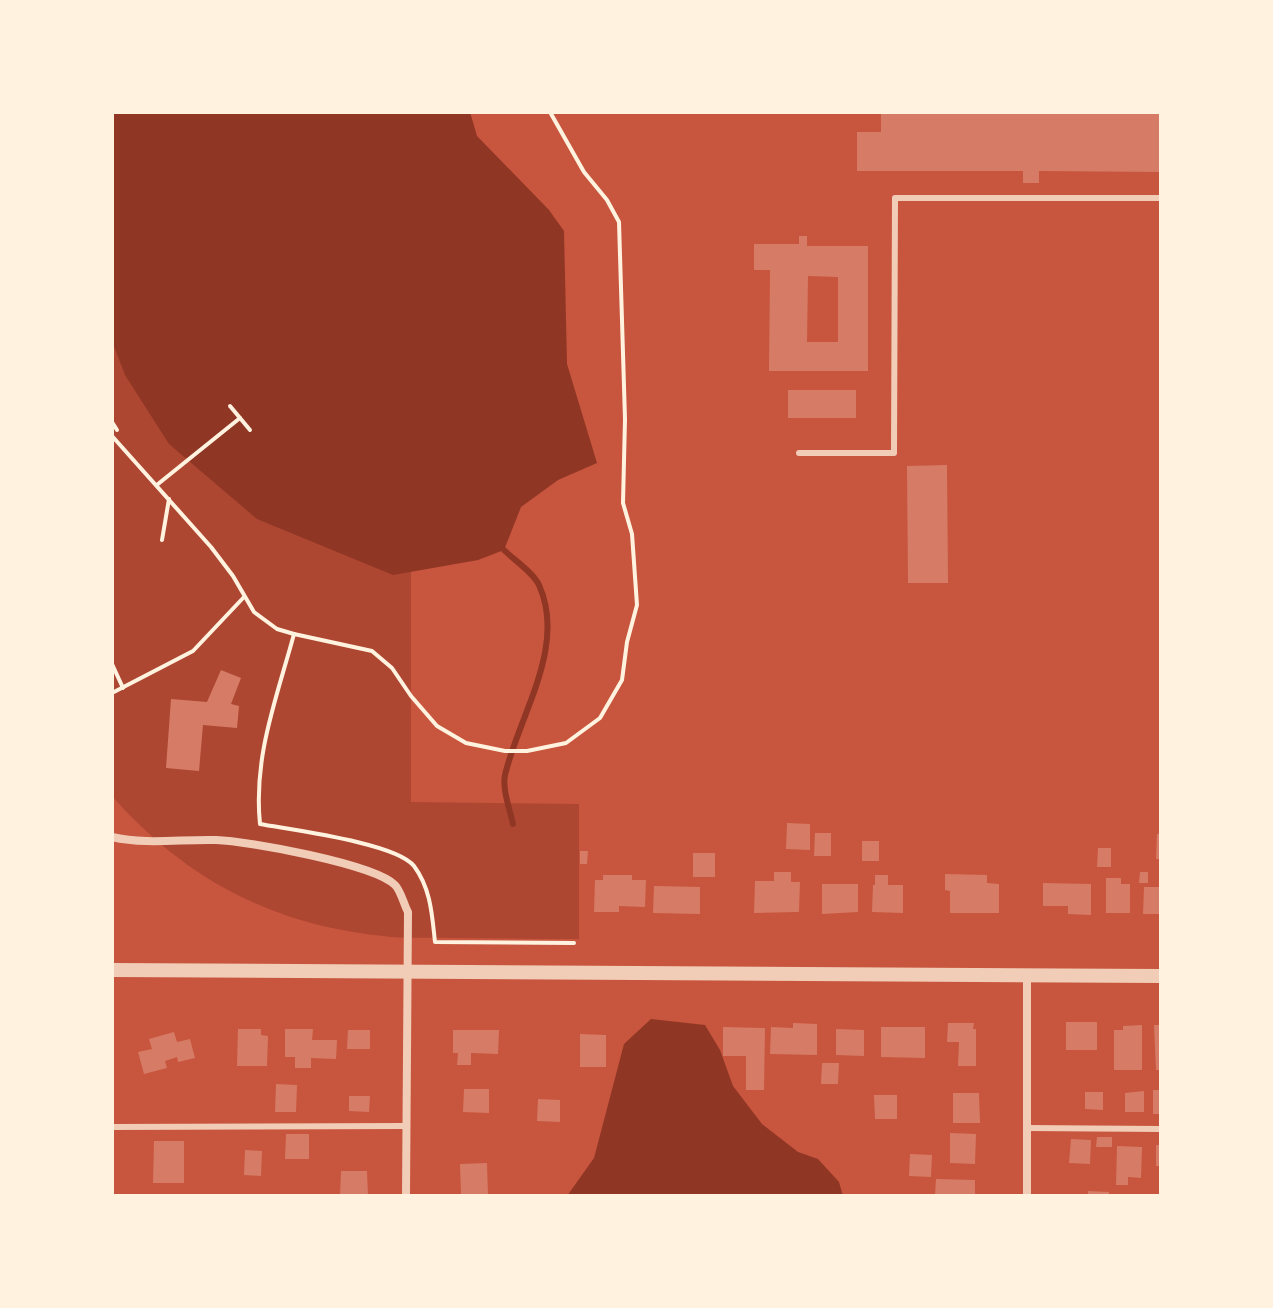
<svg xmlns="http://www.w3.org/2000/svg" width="1273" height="1308" font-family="'Archivo Narrow',sans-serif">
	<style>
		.green { fill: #ae4732 }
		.water { fill: #8f3625 }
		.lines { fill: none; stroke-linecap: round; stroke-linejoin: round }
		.stream { stroke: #8f3625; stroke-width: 6 }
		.building { fill: #d67c66; fill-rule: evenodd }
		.path { stroke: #fff3e0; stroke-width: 4 }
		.service { stroke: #f1ccb7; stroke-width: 6 }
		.minor { stroke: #f1ccb7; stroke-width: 8 }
		.tertiary { stroke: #f1ccb7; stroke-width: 14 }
	</style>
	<rect width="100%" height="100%" fill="#c8553d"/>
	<path class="green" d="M112,112H411V802L579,804V939C536,939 493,938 450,938C428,937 405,939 383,936C273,925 185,879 112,796Z"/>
	<g class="water">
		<path d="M112,112H470L477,136L549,210L564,231L567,364L597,463L558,480L521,507L504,550L478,560L393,575L257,519L169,444L125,375L112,341Z"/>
		<path d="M651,1019L705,1025L720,1050L733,1086L762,1124L798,1152L818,1159L839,1182L843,1196H567L594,1158L624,1044Z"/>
	</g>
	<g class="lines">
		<path class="stream" d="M504,550C514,560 533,572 539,585C567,647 519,715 505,775C502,789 510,810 513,824"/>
	</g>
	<g class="building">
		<path d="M881,112H1161V172L1039,171V183H1023V171H857V132H881Z"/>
		<path d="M799,236H807V246H868V371H769L770,270H754V244H799ZM808,276L838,277V342H807Z"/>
		<rect x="788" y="390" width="68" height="28"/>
		<path d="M947,465L948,583H908L907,466Z"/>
		<path d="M221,670L241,678L231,704L239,706L237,728L203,725L199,771L166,768L171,699L207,702Z"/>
		<path d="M787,823L810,824V850L786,849Z"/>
		<path d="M815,833H831V856H814Z"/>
		<path d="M1157,834H1161V859H1156Z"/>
		<rect x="862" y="841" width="17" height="20"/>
		<path d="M1098,848H1111V867H1097Z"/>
		<path d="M580,851H588L587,864H580Z"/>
		<rect x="693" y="853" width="22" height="24"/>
		<path d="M774,872H791V882H800L799,912L754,913L755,881H774Z"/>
		<path d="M1140,872H1148V883H1139Z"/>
		<path d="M945,874L987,875V883L999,884V913H950V891L945,890Z"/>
		<path d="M603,875H632V880H646L645,907L619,906V912H594L595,880H603Z"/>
		<path d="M875,875H888V885H903V913L872,912L873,885H875Z"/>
		<path d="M1106,878H1121V884H1130V913H1106Z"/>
		<path d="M1043,883L1091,884V915L1068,914V906H1043Z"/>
		<path d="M822,884H858V912L822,914Z"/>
		<path d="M654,886L700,887V914L653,913Z"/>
		<path d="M1144,887H1161V914H1143Z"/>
		<rect x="1066" y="1022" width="31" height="28"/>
		<path d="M793,1023L817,1024V1055L770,1054L771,1027L793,1028Z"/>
		<path d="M948,1023H974L973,1029H976V1066H958L959,1042H947Z"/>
		<path d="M1142,1025V1070H1114V1030H1123V1026Z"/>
		<path d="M1154,1025H1161V1070H1156Z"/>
		<path d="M723,1027L765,1028L764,1090H746V1056H723Z"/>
		<path d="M881,1027H925V1058L881,1057Z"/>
		<path d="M238,1029H261V1035L268,1036L267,1066H237Z"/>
		<path d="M285,1029H313L312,1040H337L336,1059L311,1058V1068H295V1057H285Z"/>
		<path d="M836,1029L864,1030V1056L836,1055Z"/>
		<path d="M348,1030H370V1049H347Z"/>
		<path d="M453,1030H499L498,1054L471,1053V1065H457L458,1053H453Z"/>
		<path d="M174,1032L177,1042L190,1039L195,1058L178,1062L177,1057L165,1061L167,1068L144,1074L138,1052L152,1049L149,1039Z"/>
		<path d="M580,1034L606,1035V1067H580Z"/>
		<path d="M822,1063H839L838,1084H821Z"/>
		<path d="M276,1084L297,1085L296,1112H275Z"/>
		<path d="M464,1089H489V1113L463,1112Z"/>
		<rect x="1153" y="1090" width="8" height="24"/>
		<path d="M1144,1091V1112H1125V1093Z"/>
		<path d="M1085,1092H1103V1110L1085,1109Z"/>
		<path d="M953,1093H979L980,1123H953Z"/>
		<path d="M874,1095H897V1119H875Z"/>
		<path d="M349,1096H370L369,1112L349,1111Z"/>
		<path d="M538,1099L560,1100V1122L537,1121Z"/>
		<path d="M950,1133L976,1134L975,1164L950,1163Z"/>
		<path d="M286,1134H309V1159H285Z"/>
		<path d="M1097,1137H1112V1147H1096Z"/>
		<path d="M1071,1139L1091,1140L1090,1164L1069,1163Z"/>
		<path d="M154,1141H184V1183H153Z"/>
		<rect x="1156" y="1145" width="5" height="21"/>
		<path d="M1117,1146L1142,1147L1141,1178L1128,1177V1185H1116Z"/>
		<path d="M245,1150L262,1151L261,1176L244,1175Z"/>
		<path d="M910,1154L932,1155L931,1177L909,1176Z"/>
		<path d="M487,1163L488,1196H461L460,1164Z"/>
		<path d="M341,1171H367L368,1196H340Z"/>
		<path d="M936,1179L975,1180V1196H935Z"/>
		<path d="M1088,1191L1109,1192V1196H1088Z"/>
	</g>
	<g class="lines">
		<g class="path">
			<path d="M550,112L584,172L607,200L619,222L625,419L623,503L632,534L637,605L627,642L622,680L600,718L566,743L527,751H505L466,743L437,726L411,696L392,668L372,651L294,634C277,697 253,757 260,824C292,830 396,843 414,866C431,889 432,915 435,942L574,943"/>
			<path d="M230,406L250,430"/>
			<path d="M112,422L117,430"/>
			<path d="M112,436L211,547L233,576L254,612L277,629L294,634"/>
			<path d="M158,484L240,418"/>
			<path d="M162,540L169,499"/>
			<path d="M112,664L123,688"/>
			<path d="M112,693L193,651L244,597"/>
		</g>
		<g class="service">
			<path d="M799,453H894L895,198H1161"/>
			<path d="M112,1127L406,1126"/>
			<path d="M1027,1128L1161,1129"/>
		</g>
		<g class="minor">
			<path d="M112,837C147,845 180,839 216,840C248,841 374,864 395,885C401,891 404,905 408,912L406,1196"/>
			<path d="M1027,1196V975"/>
		</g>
		<path class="tertiary" d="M112,970L1161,976"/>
	</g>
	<rect width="1273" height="1308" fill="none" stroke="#fff3e0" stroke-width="228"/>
</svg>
